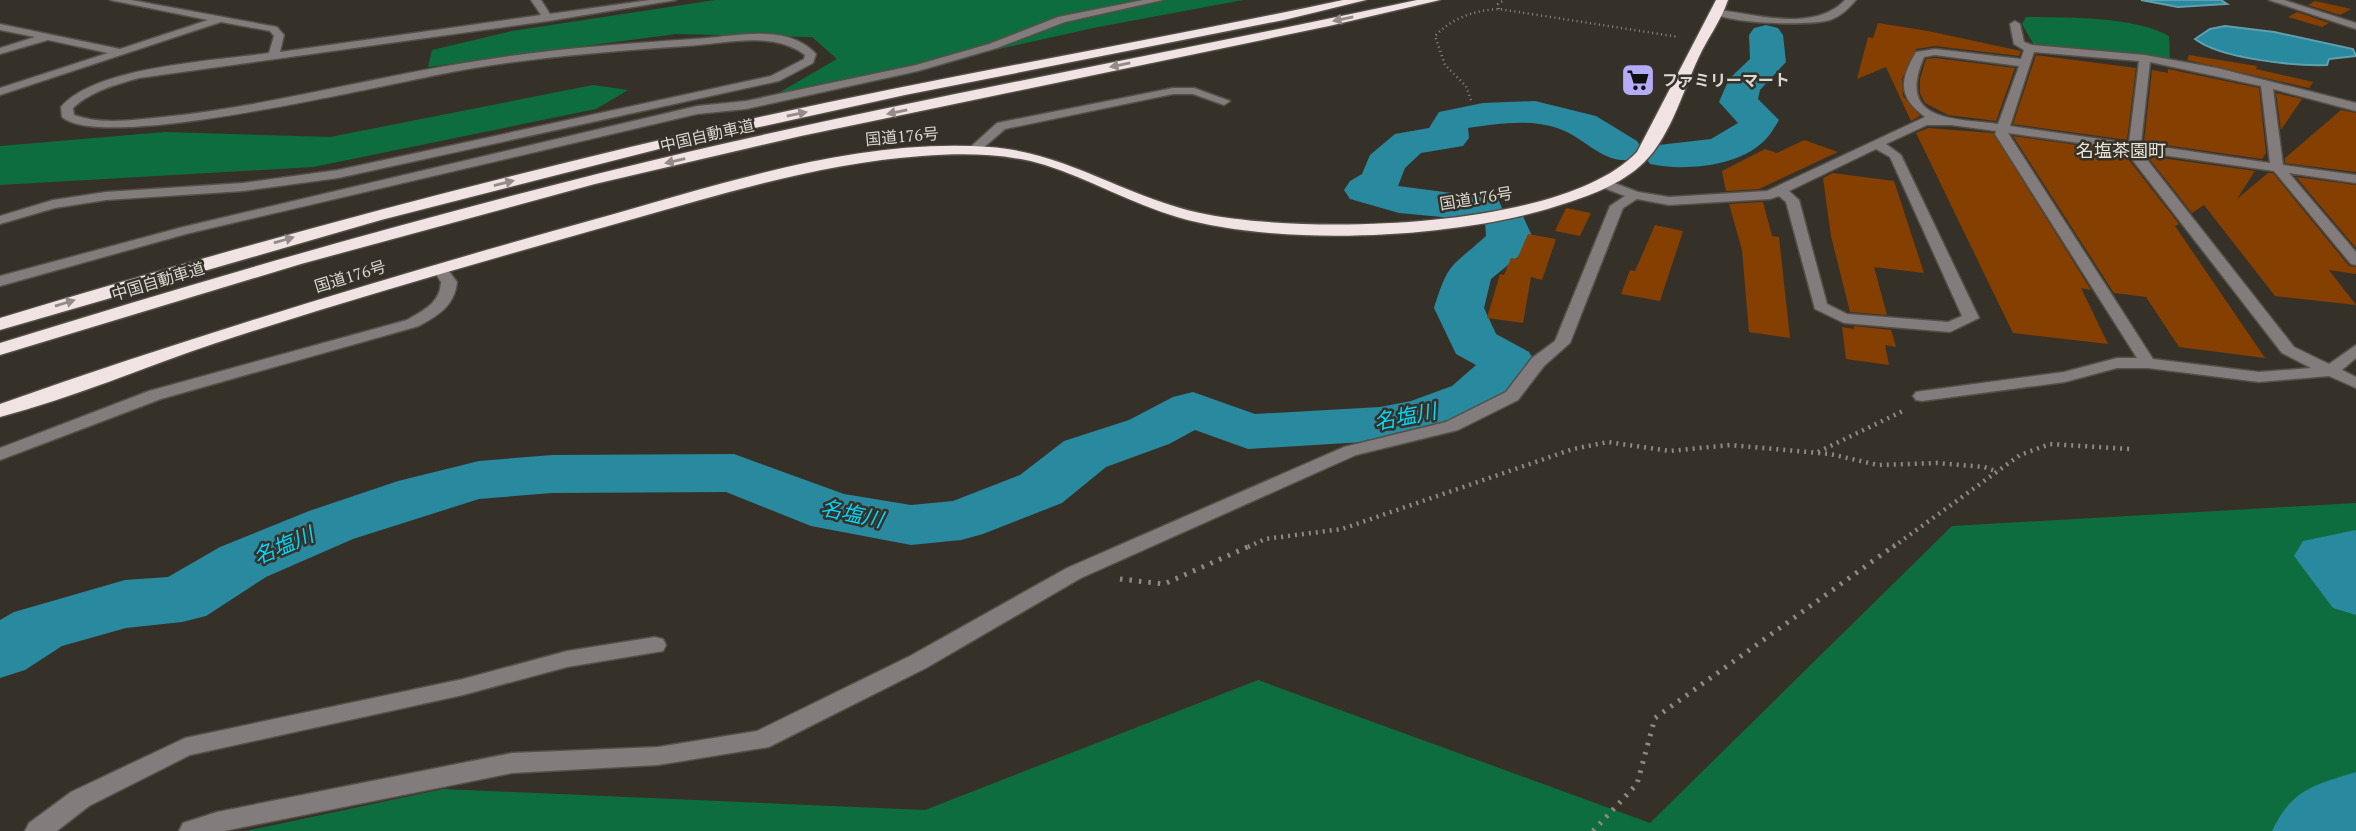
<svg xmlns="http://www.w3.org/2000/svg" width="2356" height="831" font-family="'PT Serif','Noto Sans JP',serif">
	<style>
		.green { fill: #0e6d3f }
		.water { fill: #29899f; stroke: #5ea1ae; stroke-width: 2 }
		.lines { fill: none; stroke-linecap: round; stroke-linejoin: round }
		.river { fill: #29899f; fill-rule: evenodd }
		.building { fill: #853f00 }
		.minor-casing { stroke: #544f47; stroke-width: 3 }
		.highway-casing { stroke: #544f47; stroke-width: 3 }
		.path-far2 { stroke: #8e8a82; stroke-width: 2.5; stroke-dasharray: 1 3.5; stroke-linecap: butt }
		.path-far1 { stroke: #8e8a82; stroke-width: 4.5; stroke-dasharray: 2 5; stroke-linecap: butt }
		.path { stroke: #8e8a82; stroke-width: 5; stroke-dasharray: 2.5 7; stroke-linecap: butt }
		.minor { fill: #827c7c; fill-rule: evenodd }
		.highway { fill: #f1e2e4; fill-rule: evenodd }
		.oneway { fill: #948a86 }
		.labels { text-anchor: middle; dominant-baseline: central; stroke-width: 5; stroke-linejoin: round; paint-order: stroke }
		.far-poi-label { font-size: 16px; font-weight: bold; fill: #dbd8d2; stroke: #363128; text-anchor: start }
		.far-street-label { font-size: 16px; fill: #dbd8d2; stroke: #363128 }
		.far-neighbourhood-label { font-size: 18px; fill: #e9e3d8; stroke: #363128 }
		.water-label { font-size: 21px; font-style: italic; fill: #00d7fe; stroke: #363128 }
	</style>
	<rect width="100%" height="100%" fill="#363128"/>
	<g class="green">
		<path d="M715,0H1243L1093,28L763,102L837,59L812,37L676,34L428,67L432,50L512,31Z"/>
		<path d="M2026,17C2068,18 2132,16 2169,36L2170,59L2034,45L2022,24Z"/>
		<path d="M593,85L628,90L596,109L313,167L0,185V146L165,132L330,137Z"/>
		<path d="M2356,503V831H246L443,789L925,810L1258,680L1650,823L1952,526Z"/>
	</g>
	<g class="water">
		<path d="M2141,0H2221L2227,4L2178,7Z"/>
		<path d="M2225,26L2274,32L2353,49L2356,56L2329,59L2327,65C2295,66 2221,59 2195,39L2210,29Z"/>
	</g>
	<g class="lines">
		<g class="river">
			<path d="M1766,25L1778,28L1783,35L1786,62L1760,90L1758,99L1779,120C1773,130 1768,139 1758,146C1732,167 1681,171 1650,164L1644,155L1650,146L1711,139L1738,123L1719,102L1729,79L1750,59L1749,35L1754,28Z"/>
			<path d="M1535,101L1596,116L1637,141L1643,150L1637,159C1602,167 1586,136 1554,127C1527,119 1495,124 1468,128L1469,138L1463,146L1421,153L1405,168L1398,186L1498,199L1503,210L1522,214L1532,236L1519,256L1491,279L1484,308L1496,334L1529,352L1536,363L1490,410L1445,427L1380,441L1248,449L1195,430L1169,444L1106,467L1062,503L983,534L961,540L911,545L811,526L726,492L552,493L479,499L353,539L266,577L206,616L182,622L126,628L62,646L25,670L0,678V620L14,612L125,580L168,577L220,547L309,511L398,481L479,461L552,455L734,454L844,494L911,505L953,501L1020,475L1064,441L1129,420L1173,397L1193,392L1255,414L1380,407L1411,401L1452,386L1476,365L1456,354L1434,308C1449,260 1451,268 1486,236L1485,221L1399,213L1350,199L1344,190L1350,181L1362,174L1370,155L1395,134L1429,128L1439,112L1483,103Z"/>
			<path d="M2356,530V615L2333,608L2294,556L2303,541Z"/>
			<path d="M2356,772V831H2272C2292,789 2314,785 2356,772Z"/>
		</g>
	</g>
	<g class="building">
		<path d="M2315,1L2351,9L2340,15L2308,5Z"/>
		<path d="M2297,12L2329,23L2322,27L2288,17Z"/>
		<path d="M1878,23L1928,31L2021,51L2019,56L1935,46L1916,49L1902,79L1903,96L1920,116L1911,121L1886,67L1857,79L1868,37L1873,38Z"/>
		<path d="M2036,55L2136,68L2127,140L2013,124Z"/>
		<path d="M2189,55L2257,66L2256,69L2313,82L2309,88L2187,60Z"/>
		<path d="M1935,58L2015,68L1996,121L1948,115L1925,103L1920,93V79L1926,59Z"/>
		<path d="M2168,69L2259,88L2266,153L2262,159L2144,142L2152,70L2168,73Z"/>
		<path d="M2276,93L2302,99L2281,130Z"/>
		<path d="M2341,110L2356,113V172L2285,163V158Z"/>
		<path d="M1928,128L1993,133L2091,290L2081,288L2108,344L2013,333L1916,133Z"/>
		<path d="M2013,136L2127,152L2129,160L2179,224L2175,226L2265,358L2179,347L2146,297L2114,293Z"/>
		<path d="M1804,140L1838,152L1759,189L1726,191L1722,171L1765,149L1777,153Z"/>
		<path d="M2147,156L2255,171L2237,199L2268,173H2273L2349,266L2356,267V274L2329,270L2356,305L2275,296L2204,205L2192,213Z"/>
		<path d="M1833,173L1894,181L1924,273L1874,267L1887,315L1850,312L1831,236L1823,178Z"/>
		<path d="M2296,177L2356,185V248Z"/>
		<path d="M1763,202L1772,236L1779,237L1790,338L1749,332L1742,250L1729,204Z"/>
		<path d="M1566,208L1591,213L1580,236L1555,231Z"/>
		<path d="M1655,225L1683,231L1660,301L1621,294L1630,270L1635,271Z"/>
		<path d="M1528,234L1556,239L1542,280L1531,277L1523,323L1487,318L1500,274L1504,275L1511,258L1517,259Z"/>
		<path d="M1854,326L1891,330L1896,347L1885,345L1889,365L1846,359L1842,327L1854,329Z"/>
	</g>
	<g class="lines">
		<g class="minor-casing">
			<g id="minor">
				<path d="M110,0H131L277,27L284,35L280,52L541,15L531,0H541L550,14L650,0H676L548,21L139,78C115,85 91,91 73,108L74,115C102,125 134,120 163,117C269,106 372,77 477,61C549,49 622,44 694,39C733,37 786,22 816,54L813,63L779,81L338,178L243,191L106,200L55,208L0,224V216L53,200L106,192L243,183L338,170L771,76L804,59L805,55C772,30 725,44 686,46C617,51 548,56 480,67C411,77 106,155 62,117L61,107C96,66 216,61 269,53L274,36L270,31L221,22L0,95V88L108,53L48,40L0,54V48L35,37L0,30V24L120,49L208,20Z"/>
				<path d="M1143,0H1163L1065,22L997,48L918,71L746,109L697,114L186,234L0,286V276L183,227L697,106L746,101L916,65L989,44L1058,17Z"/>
				<path d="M1845,0H1856C1848,9 1841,16 1830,20C1809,26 1731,24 1714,13L1719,10C1758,15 1815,32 1845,0Z"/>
				<path d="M2269,0H2284L2356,23V29Z"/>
				<path d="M2015,21L2020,24L2024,42L2032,45L2145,55L2217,68L2356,103V111L2273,89L2283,165L2356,175V183L2289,173L2356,252V265L2351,264L2274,171L2141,152L2294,347L2329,364L2356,345V358L2342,370L2356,377V388L2329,376L2259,382L2148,368H2117L2065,382L1922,401L1916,400L1913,396L1916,392L1922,391L2064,372L2117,358H2137L1995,134L1996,131L1951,125H1927L1886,144L1901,155L1979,318L1950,332L1844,323L1815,309L1786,202L1779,196L1770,199L1669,205L1637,199L1623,208L1570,343L1544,366L1518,400L1458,430L1356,455L1081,578L926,668L769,747L658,765L512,773L224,831H179L183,823L217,812L512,753L658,747L757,731L910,656L1067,568L1344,447L1446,422L1506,392L1532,358L1555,341L1610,206L1625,196L1599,186V180L1604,179L1638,192L1669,197L1767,191L1925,117C1897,96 1900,80 1916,52L1935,49L2021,59L2024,50L2014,44L2010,24ZM2034,52L2139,61L2129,143L2010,126ZM1935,55L2019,66L1998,124C1952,118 1896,122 1924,57ZM2150,62L2261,86L2270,163L2141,144ZM2008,133L2129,150L2131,158L2282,353L2311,368L2259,372L2153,359ZM1876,149L1890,157L1962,316L1948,322L1847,314L1827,304L1799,200L1789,191Z"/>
				<path d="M1173,88H1194L1230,101L1224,105L1193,94H1173L1005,129L976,154L966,151L997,123Z"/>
				<path d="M440,265L445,266L457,282C455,306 437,316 419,326L161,399L0,460V448L149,391L407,320C424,310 440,303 441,282L433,269Z"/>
				<path d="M655,637L663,639L666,645L663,651L567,667L463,695L190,755L89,806L57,831H25L29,823L71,792L185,738L463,679L567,651Z"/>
			</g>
		</g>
		<g class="highway-casing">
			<g id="highway">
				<path d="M1343,0H1366L1284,20L905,95L659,149L381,220L0,330V318C248,243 498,176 751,119C948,75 1146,42 1343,0Z"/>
				<path d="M1417,0H1440L1329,26L801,136L595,184L301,264L0,355V343C229,272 459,206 692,151C933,95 1176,52 1417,0Z"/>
				<path d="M1716,0H1728C1721,21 1707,39 1698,59C1682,93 1669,142 1639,167C1616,187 1583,198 1554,207C1452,239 1280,247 1177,217C1132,204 1090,179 1045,165C1005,153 963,153 922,156C821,163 723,194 626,221C488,260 351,299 216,343C144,367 73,398 0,417V404C196,335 395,275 596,219C722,184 855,138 989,147C1065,152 1126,197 1200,213C1301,235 1562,231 1637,152Z"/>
			</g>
		</g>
		<g class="path-far2">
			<path d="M1499,9L1498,4L1504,0"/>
			<path d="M1471,100L1466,86L1445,65L1435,36C1452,18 1475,10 1499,9L1679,37"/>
		</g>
		<g class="path-far1">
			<path d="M1818,452L1905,410"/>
			<path d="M1248,547L1265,539L1342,529L1573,449L1608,442L1670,451L1730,445L1830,454L1878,465L1937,463L1984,467L1998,472"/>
			<path d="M1893,547L2020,455L2050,444L2130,449"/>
		</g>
		<g class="path">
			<path d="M1120,579L1164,584L1252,545"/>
			<path d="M1593,831L1637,784L1655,718L1895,545"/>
		</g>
		<use href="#minor" class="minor"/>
		<use href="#highway" class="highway"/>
	</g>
	<defs><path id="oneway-solid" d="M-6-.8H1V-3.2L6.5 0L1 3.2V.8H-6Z" transform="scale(1.75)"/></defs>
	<g class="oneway">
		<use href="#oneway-solid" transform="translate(1343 19) rotate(169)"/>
		<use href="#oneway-solid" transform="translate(1120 65) rotate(168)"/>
		<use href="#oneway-solid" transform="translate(897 112) rotate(168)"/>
		<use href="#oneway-solid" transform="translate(797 114) rotate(-12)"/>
		<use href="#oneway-solid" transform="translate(675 161) rotate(167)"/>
		<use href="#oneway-solid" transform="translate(504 183) rotate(-14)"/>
		<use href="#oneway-solid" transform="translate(284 240) rotate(-16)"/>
		<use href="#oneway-solid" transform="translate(65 303) rotate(-17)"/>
	</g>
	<defs>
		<g id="supermarket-square" transform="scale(1.75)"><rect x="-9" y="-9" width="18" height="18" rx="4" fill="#b5acf8" stroke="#363128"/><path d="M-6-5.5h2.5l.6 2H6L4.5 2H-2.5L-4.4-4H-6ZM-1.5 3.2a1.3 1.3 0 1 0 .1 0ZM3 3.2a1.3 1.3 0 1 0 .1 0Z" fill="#111"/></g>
	</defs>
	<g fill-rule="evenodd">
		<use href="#supermarket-square" x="1638" y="80"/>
	</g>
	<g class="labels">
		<g class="far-poi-label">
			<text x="1662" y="80">ファミリーマート</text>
		</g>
		<g class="far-street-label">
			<text transform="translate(707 135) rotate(-13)">中国自動車道</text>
			<text transform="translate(902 136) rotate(-5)">国道176号</text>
			<text transform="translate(1476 198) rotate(-9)">国道176号</text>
			<text transform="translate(350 276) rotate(-17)">国道176号</text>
			<text transform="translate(158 281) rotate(-17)">中国自動車道</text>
		</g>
		<g class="far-neighbourhood-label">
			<text x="2121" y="150">名塩茶園町</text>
		</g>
		<g class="water-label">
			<text transform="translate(1405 416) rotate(-11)">名塩川</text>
			<text transform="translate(852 513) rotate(12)">名塩川</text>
			<text transform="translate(283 545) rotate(-23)">名塩川</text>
		</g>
	</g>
</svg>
